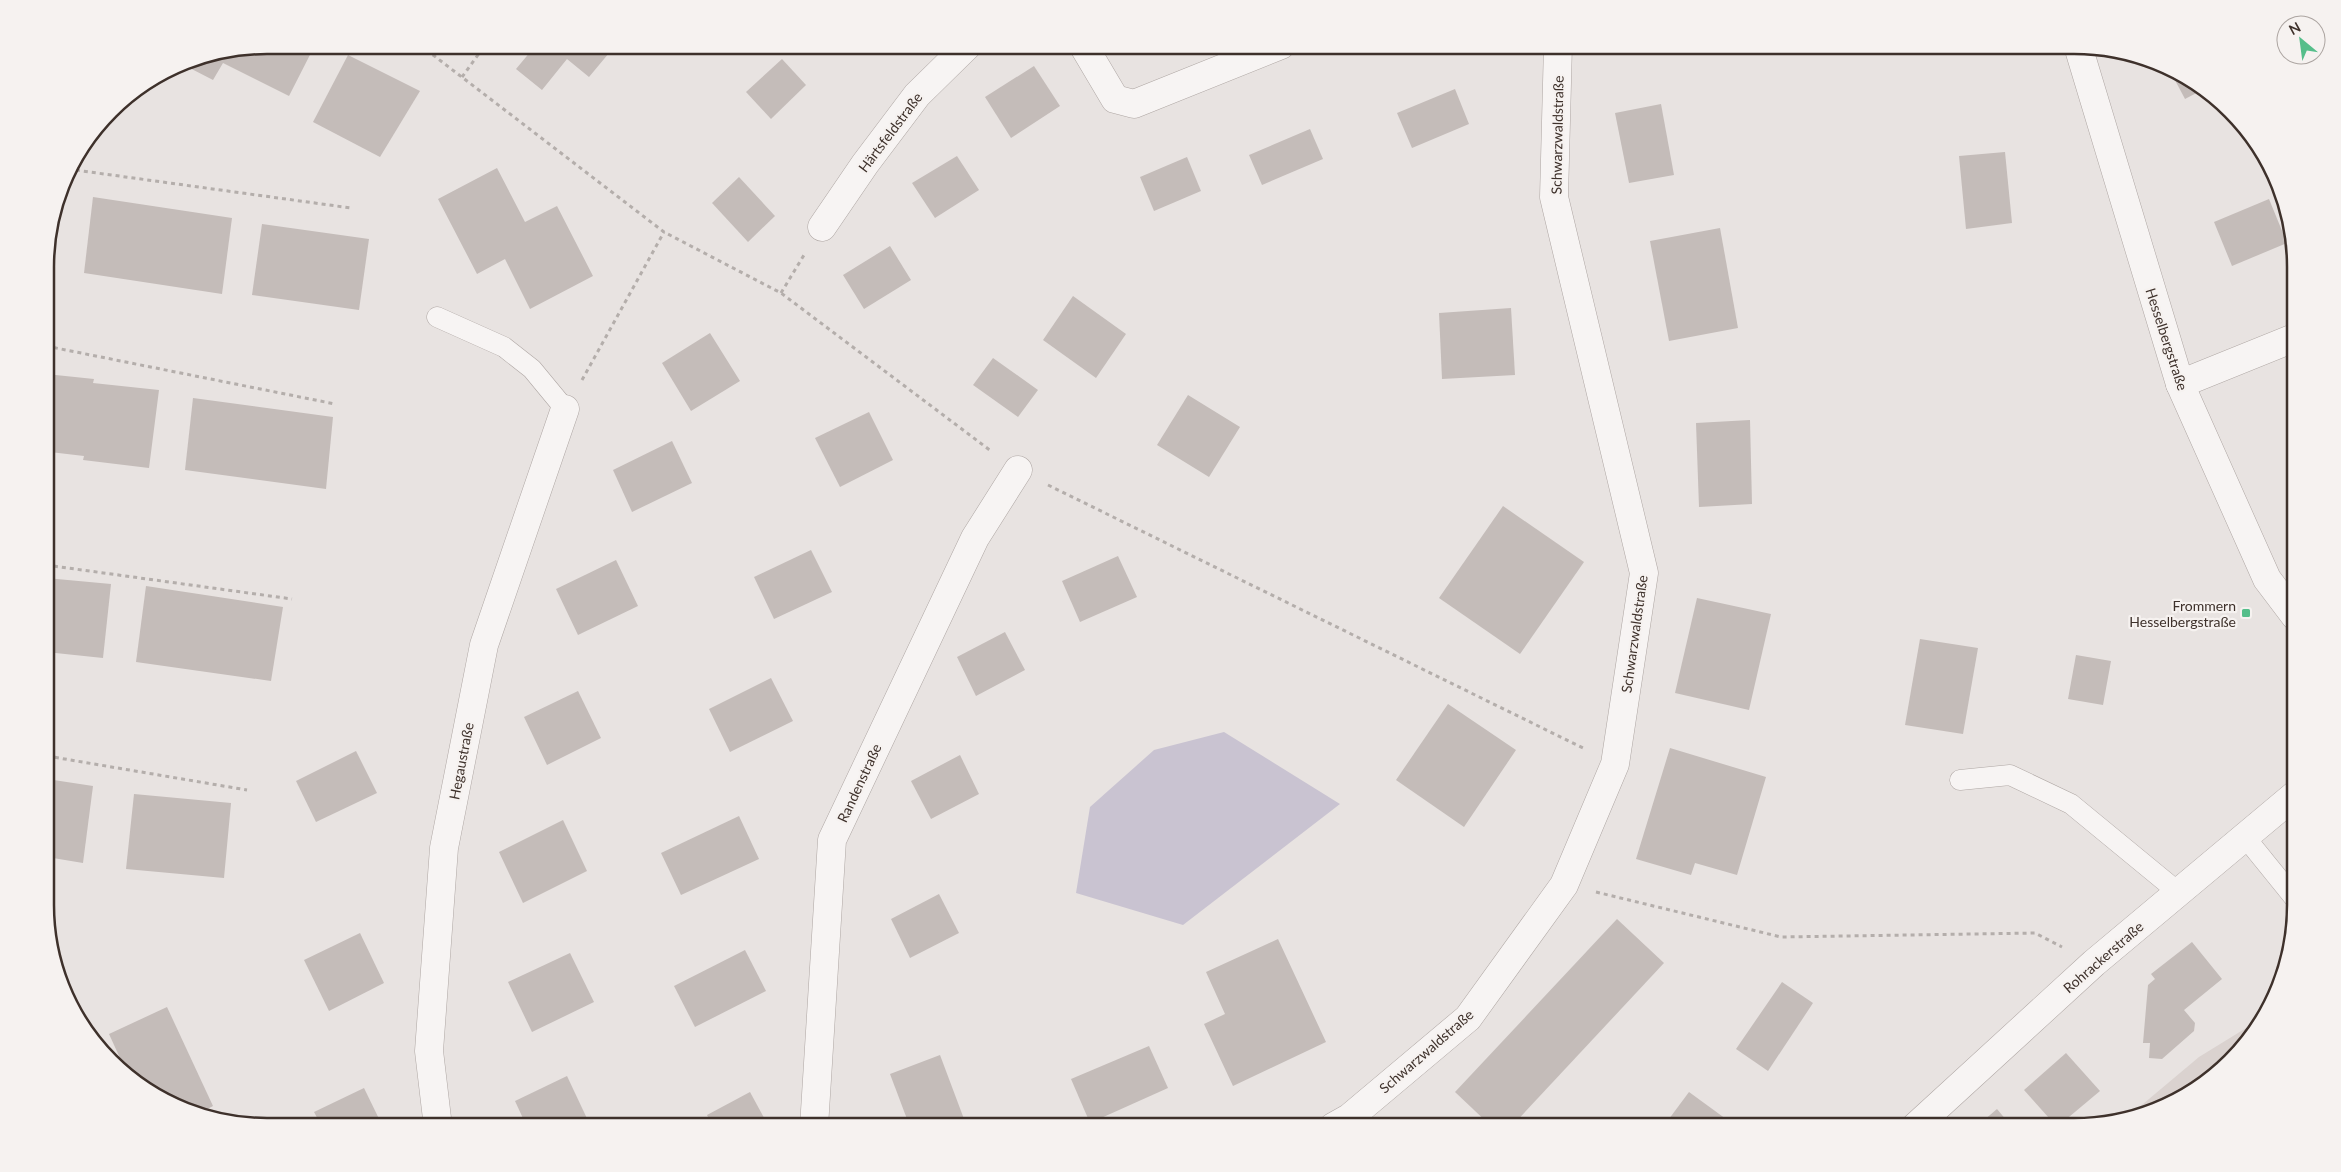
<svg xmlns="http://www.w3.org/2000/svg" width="2341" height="1172" font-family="Lato,sans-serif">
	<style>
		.built { fill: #dad2cf }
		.green { fill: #c9c3d1 }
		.building { fill: #c4bcb9 }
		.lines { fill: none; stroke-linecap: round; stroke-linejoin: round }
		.service-casing { stroke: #aea6a3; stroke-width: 21 }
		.minor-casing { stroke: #aea6a3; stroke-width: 29 }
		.path { stroke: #b4aeab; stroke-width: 3; stroke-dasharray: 4 4; stroke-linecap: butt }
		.service { stroke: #f7f4f3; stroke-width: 20 }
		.minor { stroke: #f7f4f3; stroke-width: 28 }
		.poi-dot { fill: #55be8a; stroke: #f6f2f0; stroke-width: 2 }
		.labels { text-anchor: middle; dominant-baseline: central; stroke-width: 4.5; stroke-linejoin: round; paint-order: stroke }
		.street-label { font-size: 14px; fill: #3e312b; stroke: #f6f2f0 }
		.poi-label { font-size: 14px; fill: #3e312b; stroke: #f6f2f0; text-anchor: end }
		.rim { fill: none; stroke: #3e312b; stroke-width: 2.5 }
	</style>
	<rect width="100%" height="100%" fill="#e8e3e1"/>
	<path class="built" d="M2264,1017L2241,1052L2197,1090L2145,1115L2124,1120L2199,1057Z"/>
	<path class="green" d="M1224,732L1340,804L1183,925L1076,893L1090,807L1154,750Z"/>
	<g class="building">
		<path d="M267,45H315L289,96L223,63L213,80L180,63Z"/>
		<path d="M536,45H612L614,47L589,77L567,59L542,90L516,69Z"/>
		<path d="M348,55L420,91L380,157L313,122Z"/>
		<path d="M782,59L806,85L771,119L746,92Z"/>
		<path d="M1034,66L1060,106L1011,138L985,97Z"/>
		<path d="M2168,67L2172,68L2204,89L2185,99Z"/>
		<path d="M1455,89L1469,124L1412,148L1397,113Z"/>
		<path d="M1661,104L1674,175L1629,183L1615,113Z"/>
		<path d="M1310,129L1323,159L1262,185L1249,155Z"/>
		<path d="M2005,152L2012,223L1966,229L1959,156Z"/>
		<path d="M957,156L979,190L935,218L912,183Z"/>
		<path d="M1187,157L1201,191L1154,211L1140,177Z"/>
		<path d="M497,168L525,222L557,206L593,276L530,309L505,259L477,274L438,199Z"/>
		<path d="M739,177L775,216L748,242L712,203Z"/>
		<path d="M93,197L232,218L222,294L84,273Z"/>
		<path d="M2269,199L2287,243L2232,266L2214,222Z"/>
		<path d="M262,224L369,239L359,310L252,295Z"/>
		<path d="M1720,228L1738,328L1669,341L1650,241Z"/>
		<path d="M890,246L911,280L864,309L843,275Z"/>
		<path d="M1073,296L1126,334L1096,378L1043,340Z"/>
		<path d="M1511,308L1515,375L1442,379L1439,313Z"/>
		<path d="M710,333L740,381L691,411L662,363Z"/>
		<path d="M993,358L1038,390L1018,417L973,385Z"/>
		<path d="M46,374L94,379L93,383L159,390L149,468L83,460L84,456L50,452L48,472H46Z"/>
		<path d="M1188,395L1240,427L1209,477L1157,445Z"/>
		<path d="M193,398L333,417L326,489L185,470Z"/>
		<path d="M869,412L893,460L840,487L815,438Z"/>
		<path d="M1750,420L1752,504L1699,507L1696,423Z"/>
		<path d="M672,441L692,483L632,512L613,470Z"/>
		<path d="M1503,506L1584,562L1520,654L1439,598Z"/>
		<path d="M811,550L832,592L774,619L754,577Z"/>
		<path d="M1118,556L1137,597L1080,622L1062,581Z"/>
		<path d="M616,560L638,606L578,635L556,589Z"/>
		<path d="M46,578L111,584L103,658L46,652Z"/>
		<path d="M146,586L283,607L271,681L136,662Z"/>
		<path d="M1697,598L1771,614L1749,710L1675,693Z"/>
		<path d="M1005,632L1025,670L976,696L957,657Z"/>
		<path d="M1920,639L1978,648L1963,734L1905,725Z"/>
		<path d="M2076,655L2111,661L2103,705L2068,699Z"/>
		<path d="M771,678L793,721L730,752L709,709Z"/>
		<path d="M578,691L601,738L547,765L524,717Z"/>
		<path d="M1448,704L1516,750L1464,827L1396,780Z"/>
		<path d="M1670,748L1766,777L1737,875L1695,863L1691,875L1636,859Z"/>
		<path d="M356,751L377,793L316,822L296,781Z"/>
		<path d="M960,755L979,794L931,819L911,781Z"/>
		<path d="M47,779L93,786L83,863L47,857Z"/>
		<path d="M134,794L231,803L224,878L126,869Z"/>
		<path d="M739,816L759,859L681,895L661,853Z"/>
		<path d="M563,820L587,871L523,903L499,852Z"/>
		<path d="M939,894L959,933L910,958L891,919Z"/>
		<path d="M1617,919L1664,963L1511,1127H1492L1455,1092Z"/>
		<path d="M360,933L384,983L329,1011L304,960Z"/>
		<path d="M1278,939L1326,1042L1233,1086L1204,1024L1225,1014L1206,972Z"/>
		<path d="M2192,942L2222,979L2184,1010L2195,1023L2194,1031L2162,1059L2149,1058L2150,1043H2143L2148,985L2155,979L2151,974Z"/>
		<path d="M745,950L766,991L695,1027L674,986Z"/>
		<path d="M570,953L594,1002L532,1032L508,982Z"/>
		<path d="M1782,982L1813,1003L1768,1071L1736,1049Z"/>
		<path d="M167,1007L213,1106L202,1112L169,1104L125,1069L109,1034Z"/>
		<path d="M1149,1046L1168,1088L1090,1123L1071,1079Z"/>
		<path d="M2066,1053L2100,1091L2057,1127L2024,1090Z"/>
		<path d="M940,1055L967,1127H910L890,1074Z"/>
		<path d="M567,1076L591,1127H527L515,1101Z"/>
		<path d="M364,1088L383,1127H322L314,1112Z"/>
		<path d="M750,1092L769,1127H713L707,1115Z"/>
		<path d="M1689,1092L1726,1119L1720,1127H1663Z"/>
		<path d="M1997,1109L2012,1127H1976Z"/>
	</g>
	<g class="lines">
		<g class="service-casing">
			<g id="service">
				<path d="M437,317L504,347L532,369L565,409"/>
				<path d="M1960,780L2010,775L2071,804L2178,892"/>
				<path d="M2245,837L2296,900"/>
			</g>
		</g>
		<g class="minor-casing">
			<g id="minor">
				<path d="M1083,45L1115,99L1134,104L1281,45"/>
				<path d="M2078,46L2180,384L2267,579L2295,616"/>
				<path d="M822,227L865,164L917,95L968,45"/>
				<path d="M2180,384L2294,338"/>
				<path d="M438,1127L429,1051L444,848L484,645L565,409"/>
				<path d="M814,1127L832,840L975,538L1018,470"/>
				<path d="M1333,1127L1349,1118L1468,1018L1564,885L1615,764L1644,573L1554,197L1558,45"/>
				<path d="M1915,1127L2094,963L2296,794"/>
			</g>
		</g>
		<g class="path">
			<path d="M420,45L664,232L781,293L991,451"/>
			<path d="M462,77L485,45"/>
			<path d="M68,169L351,208"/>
			<path d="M781,293L804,255"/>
			<path d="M46,346L335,404"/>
			<path d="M582,380L664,232"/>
			<path d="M1048,485L1583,748"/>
			<path d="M46,565L292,599"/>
			<path d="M47,756L247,790"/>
			<path d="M1596,892L1781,937L2035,933L2062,947"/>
		</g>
		<use href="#service" class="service"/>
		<use href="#minor" class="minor"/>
	</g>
	<rect class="poi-dot" x="2241" y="608" width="10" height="10" rx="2.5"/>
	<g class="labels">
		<g class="street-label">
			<text transform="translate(890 132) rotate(-53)">Härtsfeldstraße</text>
			<text transform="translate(1557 135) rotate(-89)">Schwarzwaldstraße</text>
			<text transform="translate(2167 339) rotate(72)">Hesselbergstraße</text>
			<text transform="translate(1634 634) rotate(-82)">Schwarzwaldstraße</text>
			<text transform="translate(461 761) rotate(-79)">Hegaustraße</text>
			<text transform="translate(859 783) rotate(-65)">Randenstraße</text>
			<text transform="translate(2103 957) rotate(-41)">Rohrackerstraße</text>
			<text transform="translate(1426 1051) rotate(-41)">Schwarzwaldstraße</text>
		</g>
		<g class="poi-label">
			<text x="2236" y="605">Frommern<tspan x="2236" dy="16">Hesselbergstraße</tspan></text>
		</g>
	</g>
	<path d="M0 0H2341V1172H0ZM267 54H2074A213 213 0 0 1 2287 267V905A213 213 0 0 1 2074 1118H267A213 213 0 0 1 54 905V267A213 213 0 0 1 267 54Z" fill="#f6f2f0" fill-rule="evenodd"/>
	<path class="rim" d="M267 54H2074A213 213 0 0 1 2287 267V905A213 213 0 0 1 2074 1118H267A213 213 0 0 1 54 905V267A213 213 0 0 1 267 54Z"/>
	<g transform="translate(2301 40) rotate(331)"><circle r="24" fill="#f6f2f0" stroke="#aca5a1"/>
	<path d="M0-4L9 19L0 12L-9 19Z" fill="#55be8a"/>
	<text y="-8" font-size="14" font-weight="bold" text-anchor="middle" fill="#3e312b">N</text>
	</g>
</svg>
